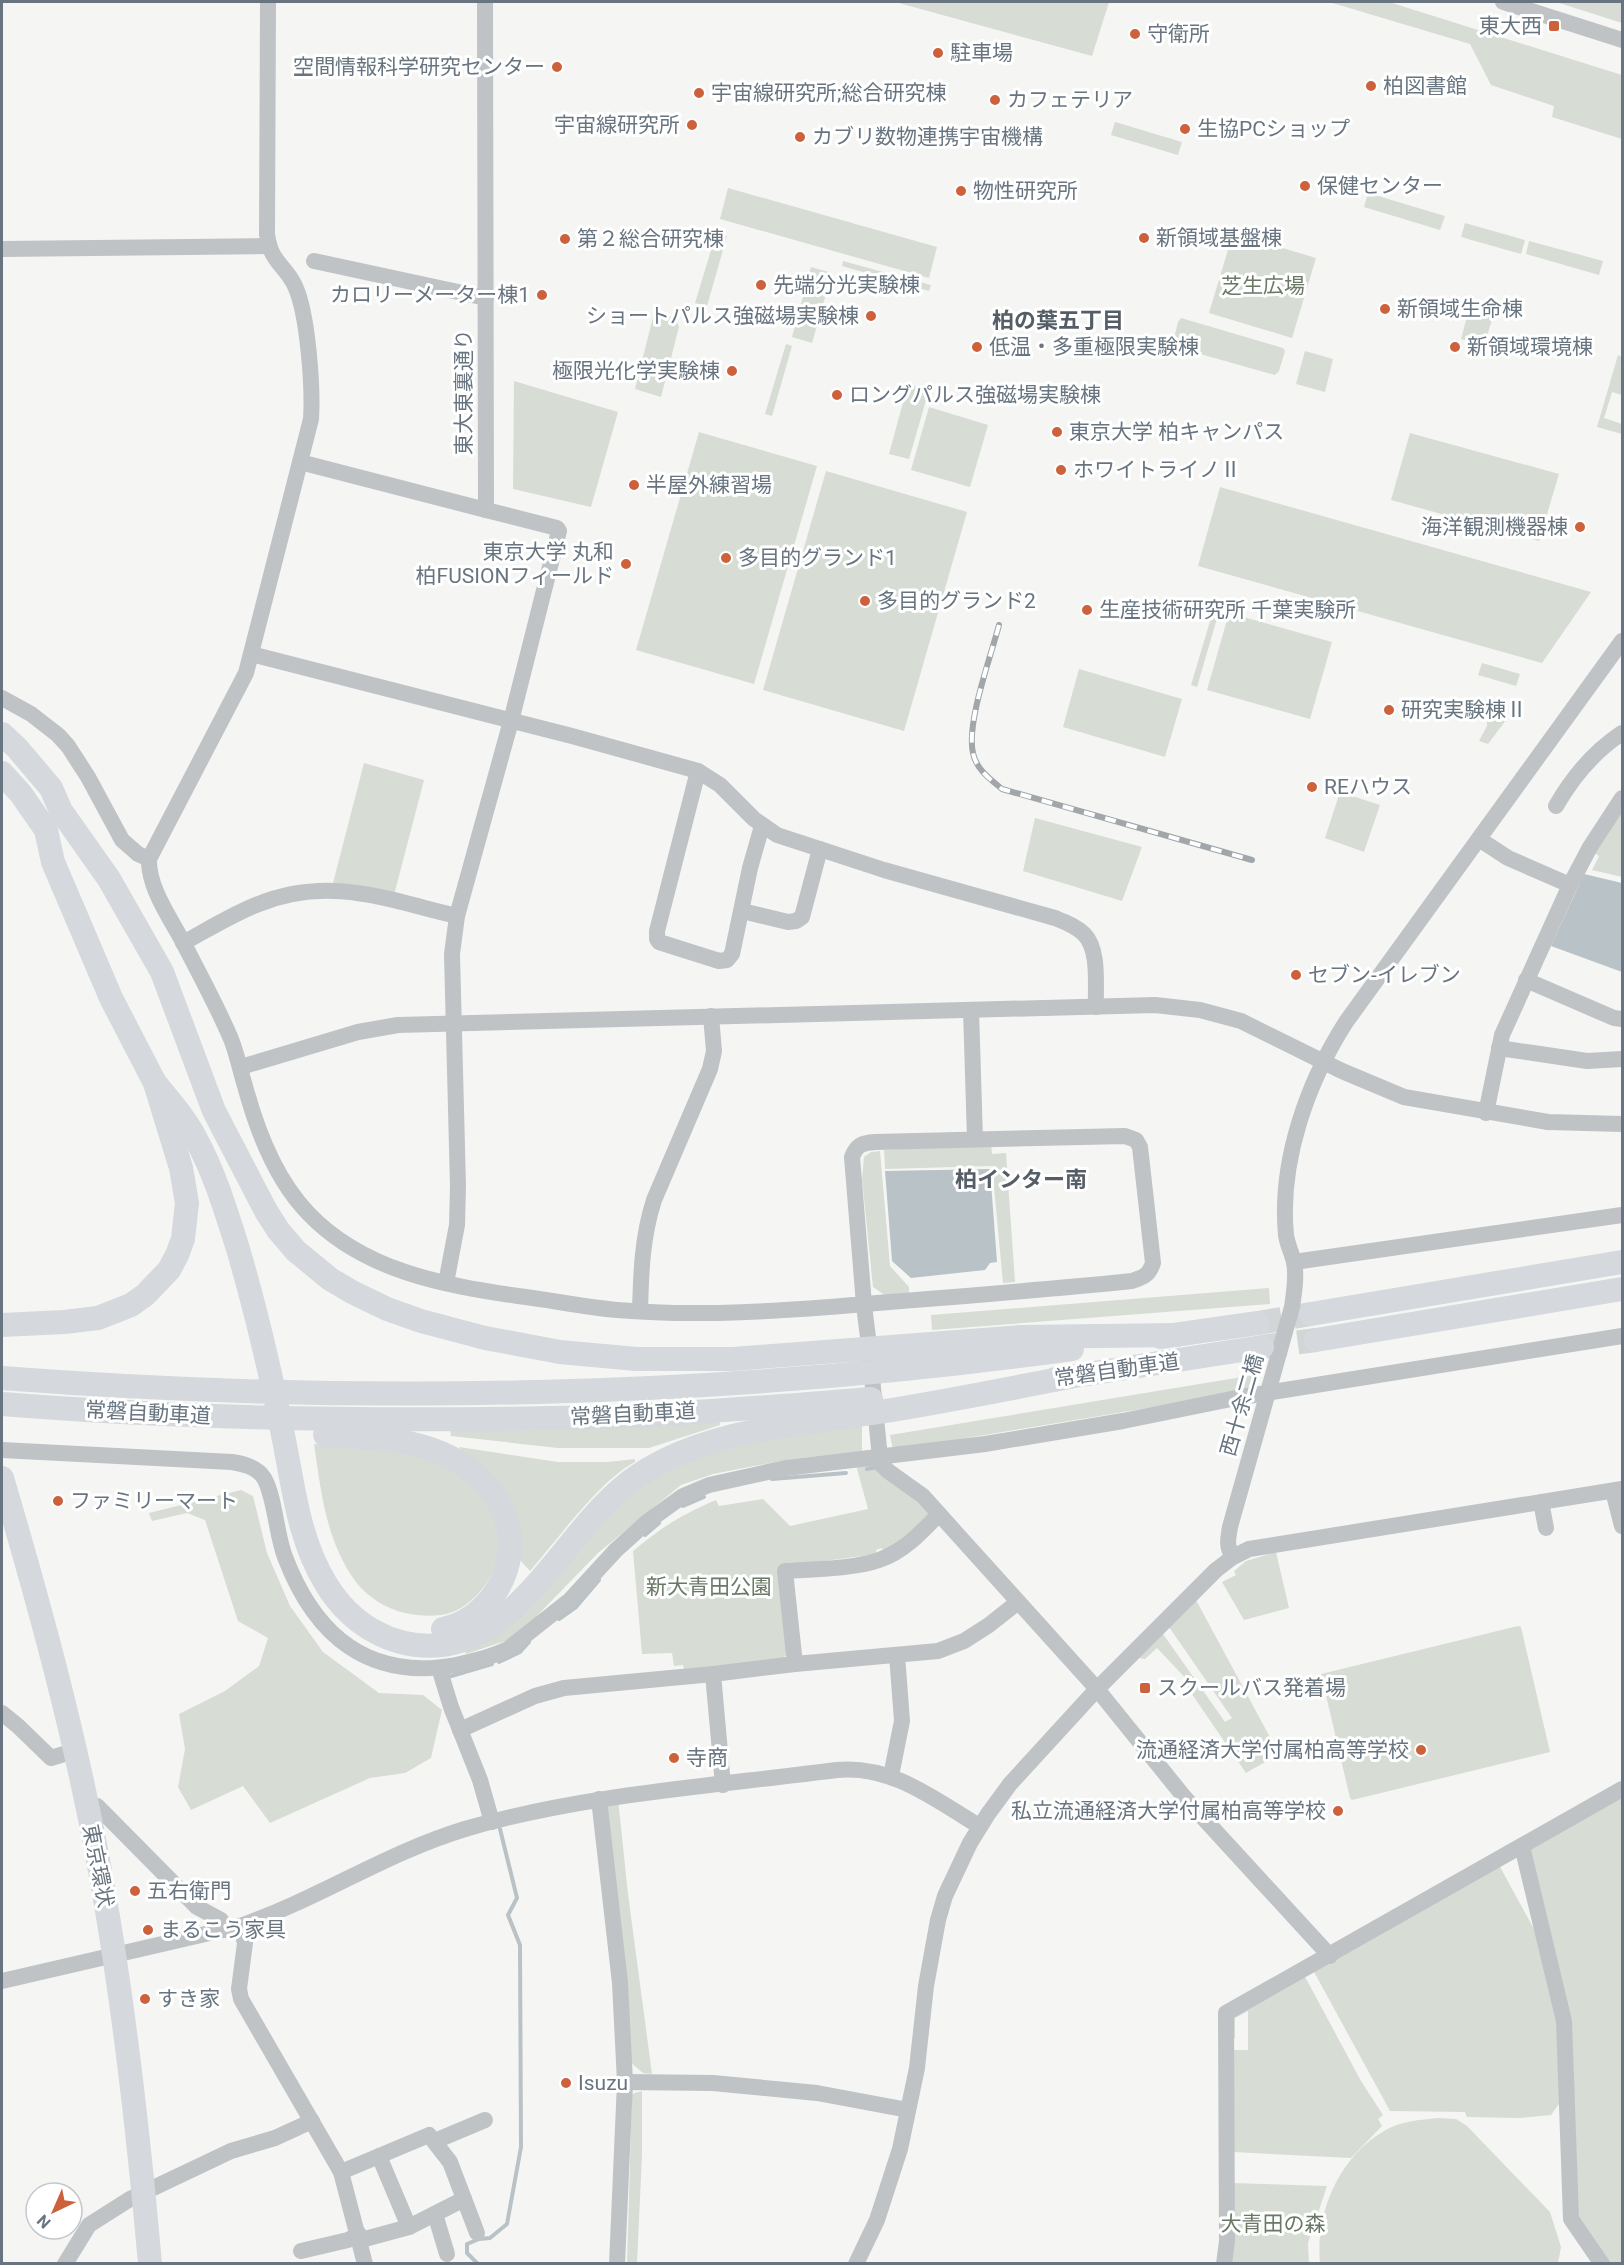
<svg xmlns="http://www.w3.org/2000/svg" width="1624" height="2265" font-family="Roboto,'Noto Sans JP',sans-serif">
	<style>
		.green { fill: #d7dcd4 }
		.water { fill: #b9c2c6 }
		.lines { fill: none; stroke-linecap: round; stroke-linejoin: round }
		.stream { stroke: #b9c2c6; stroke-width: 4 }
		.highway-tunnel { stroke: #d2d6d6; stroke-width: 24; stroke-dasharray: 24 12; stroke-linecap: butt }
		.minor { stroke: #bfc3c6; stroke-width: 16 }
		.highway { stroke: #d5d8dc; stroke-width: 24 }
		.rail-casing { stroke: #a1a6ab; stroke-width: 6 }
		.rail { stroke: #fff; stroke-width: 4; stroke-dasharray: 11; stroke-linecap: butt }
		.poi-dot { fill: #cd613c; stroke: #fff; stroke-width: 2 }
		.labels { text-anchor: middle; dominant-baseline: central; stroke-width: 6; stroke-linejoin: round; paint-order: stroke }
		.poi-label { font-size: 21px; fill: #687580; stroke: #fff; text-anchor: start }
		.park-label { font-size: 21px; fill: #6a7866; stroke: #fff }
		.street-label { font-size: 21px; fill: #687580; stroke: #fff }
		.neighbourhood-label { font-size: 22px; font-weight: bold; fill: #555e66; stroke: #fff }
	</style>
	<rect width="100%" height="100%" fill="#f5f6f3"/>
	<g class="green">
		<path d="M895,2H1109L1092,56Z"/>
		<path d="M1329,2H1389L1622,75V139L1552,117L1554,106L1491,85L1470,44Z"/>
		<path d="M1556,2H1622V23Z"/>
		<path d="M1115,122L1182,142L1178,155L1111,135Z"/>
		<path d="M728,188L937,247L929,278L720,219Z"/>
		<path d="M1368,193L1445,216L1440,230L1364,207Z"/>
		<path d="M1465,223L1525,240L1521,254L1461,237Z"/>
		<path d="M1233,233L1316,258L1292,338L1209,313Z"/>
		<path d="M716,234L727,236L707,306L695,303Z"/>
		<path d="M1529,241L1603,261L1599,275L1526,254Z"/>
		<path d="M843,261L931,285L929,291L842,266Z"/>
		<path d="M811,267L832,273L812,343L792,337Z"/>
		<path d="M1469,309L1493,316L1484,346L1461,339Z"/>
		<path d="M654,313L675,317L679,327L661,397L635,389Z"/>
		<path d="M1181,318L1283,348L1285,351L1279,371L1275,375L1172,346L1178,322Z"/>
		<path d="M786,344L792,346L772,416L765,414Z"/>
		<path d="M1305,351L1333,359L1325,392L1296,384Z"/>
		<path d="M1618,355L1622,357V395L1612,392L1604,418L1622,424V434L1597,427Z"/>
		<path d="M514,381L618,412L591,507L513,489Z"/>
		<path d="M908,384L929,390L909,459L889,454Z"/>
		<path d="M929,407L988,425L970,487L911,470Z"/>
		<path d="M699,432L817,466L754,684L636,650Z"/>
		<path d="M1410,433L1559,474L1539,541L1391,500Z"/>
		<path d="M826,471L967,512L904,731L763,690Z"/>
		<path d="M1220,487L1591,592L1542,663L1198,566Z"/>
		<path d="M1214,608H1220L1197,687L1191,685Z"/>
		<path d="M1229,613L1332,642L1310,719L1207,690Z"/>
		<path d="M1482,663L1520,674L1516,686L1478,675Z"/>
		<path d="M1079,669L1182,699L1165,757L1063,727Z"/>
		<path d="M1462,702L1509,716L1488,744L1479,741L1487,726V720L1461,710Z"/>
		<path d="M364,763L424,780L394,895L333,883Z"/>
		<path d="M1340,792L1380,805L1364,852L1325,838Z"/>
		<path d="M1622,803V877L1592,870L1599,856L1591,851Z"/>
		<path d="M1035,818L1142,847L1122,901L1023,871Z"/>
		<path d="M991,1143L992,1154L1006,1153L1015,1282L1003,1283L992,1166L885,1169L884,1150Z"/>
		<path d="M880,1151L890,1266L909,1287V1293L886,1296L873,1287L862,1179L864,1157L871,1152Z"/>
		<path d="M1269,1288L1270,1304L932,1330L931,1315Z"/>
		<path d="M1254,1375L1257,1390L893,1450L890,1435Z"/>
		<path d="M719,1418L720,1425L649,1448H558L451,1436L450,1429Z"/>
		<path d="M862,1426V1451L793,1459L754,1466L713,1474L681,1485L598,1553L529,1624L508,1640L466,1654L464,1648L587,1537L638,1487L722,1442Z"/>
		<path d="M314,1444C359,1445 410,1446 453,1466C459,1469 465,1475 471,1480C482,1489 499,1508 501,1524C506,1558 484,1601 450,1613C437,1617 419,1616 405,1613C387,1609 367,1597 356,1582C326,1542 321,1491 314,1444Z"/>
		<path d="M459,1447L558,1462H608L635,1459V1462C601,1479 557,1540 530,1571L520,1560Z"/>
		<path d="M873,1464L928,1510V1518L884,1552L882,1548L876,1550L877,1554L780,1567L788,1652L783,1659L684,1669L683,1665L674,1666L672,1653L642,1654L633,1551C662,1527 681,1515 716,1500L719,1506L763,1499L790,1526L868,1509L856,1465Z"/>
		<path d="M241,1490L253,1496L267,1553L290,1606L323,1652L379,1693L423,1695L442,1710L431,1758L405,1773L370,1778L270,1823L243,1786L191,1810L178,1787L185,1749L179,1714L225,1691L259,1666L268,1638L238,1621L205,1520L187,1513L152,1521L149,1513Z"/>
		<path d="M1276,1552L1289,1608L1244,1620L1222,1582L1236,1575L1234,1571L1246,1561Z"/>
		<path d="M1196,1600L1279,1754L1246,1773L1187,1687L1191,1684L1157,1648L1145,1659L1139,1658L1163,1634L1225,1722L1232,1718L1169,1627Z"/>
		<path d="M1518,1626L1521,1627L1550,1752L1352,1800L1350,1798L1321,1674Z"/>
		<path d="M1622,1793V2263H1606L1575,2218L1570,2105L1527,1846Z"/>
		<path d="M618,1799L628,1894L652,2074L643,2073L630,2062L607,1805Z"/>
		<path d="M1499,1865L1535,1931L1558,2021L1561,2101L1551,2115L1520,2118L1467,2117L1465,2112L1390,2111L1313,1970Z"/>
		<path d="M1303,1973L1361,2081L1383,2115L1378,2119L1382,2126L1351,2158L1233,2152L1231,2050H1248V2011L1235,2018V2038L1233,2040L1232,2011Z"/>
		<path d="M642,2091V2155L637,2263L627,2264L632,2094Z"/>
		<path d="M1438,2118L1456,2119L1467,2126L1550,2212L1561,2247L1558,2263H1320C1315,2213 1339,2157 1384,2131C1400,2121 1420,2120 1438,2118Z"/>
		<path d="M1233,2183L1327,2186L1308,2243L1309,2263L1229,2264Z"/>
	</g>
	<g class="water">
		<path d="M1584,874L1622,883V972L1551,946Z"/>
		<path d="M990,1169L997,1262L990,1263L985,1270L911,1278L892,1261L885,1171Z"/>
	</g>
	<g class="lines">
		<g class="stream">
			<path d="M867,1469L877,1467"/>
			<path d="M772,1479L846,1473"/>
			<path d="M683,1506L704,1497"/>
			<path d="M645,1535L659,1523"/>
			<path d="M559,1619L576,1607L599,1580"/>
			<path d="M499,1662L520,1652L529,1642"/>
			<path d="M448,1677L492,1664"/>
			<path d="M478,2264L467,2253V2244L479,2239L490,2238L507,2224L521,2147L520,1945L508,1915L517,1898L500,1829"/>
		</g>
		<g class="highway-tunnel">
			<path d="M1258,1323L1311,1314"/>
			<path d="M1262,1347L1316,1340"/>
		</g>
		<g class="minor">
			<path d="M268,2L267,234C271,264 285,264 295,286C308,314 313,388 311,419L246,673L149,859C148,888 171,919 184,944C200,975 217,1006 231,1039C237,1054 240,1070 245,1086C257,1131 276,1180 308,1213C363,1271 443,1285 518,1296C551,1300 584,1307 617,1310C699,1317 784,1311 865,1304C954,1297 1043,1290 1132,1281C1144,1277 1149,1275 1153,1263L1140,1147L1136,1140L1125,1136L875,1142C863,1143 857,1144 852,1157L863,1292C864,1308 866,1322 868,1337L880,1458L881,1464L888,1471L923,1496L958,1535L1097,1689L1185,1798L1330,1956"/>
			<path d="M1503,2L1622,40"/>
			<path d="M2,249L269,246"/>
			<path d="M314,261L486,298"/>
			<path d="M300,462L486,510"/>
			<path d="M251,654L572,736L698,771L720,785L754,819L777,835L884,870L1055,918C1065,922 1076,926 1084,934C1100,950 1095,986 1096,1007"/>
			<path d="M2,698L31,714L58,735L68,746L88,777L122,840L138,854L149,859"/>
			<path d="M698,771L657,931V939L659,942L719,961L727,960L732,954L750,868L762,826"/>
			<path d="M1556,806C1572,778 1595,751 1622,733"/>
			<path d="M1479,839L1508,858L1570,885"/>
			<path d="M742,911L788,922L796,921L802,917L820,849"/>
			<path d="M183,943C207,930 231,915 256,905C328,875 385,899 457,916"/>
			<path d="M1526,980L1614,1018L1622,1019"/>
			<path d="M971,1010L975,1138"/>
			<path d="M1499,1048L1587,1061L1622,1059"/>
			<path d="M241,1067L358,1032L398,1025L1155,1005L1200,1010L1241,1021L1342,1071L1404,1097L1548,1122L1622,1124"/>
			<path d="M1486,1113L1502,1035L1570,885L1590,847L1622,798"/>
			<path d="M1294,1262L1622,1215"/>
			<path d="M446,1283L457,1225L458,1186L452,954L457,916L511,721L559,531L557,528L486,510L485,2"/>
			<path d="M640,1311C641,1273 642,1237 654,1200L710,1069L714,1051L711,1016"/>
			<path d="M2,1450L232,1462C244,1464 257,1467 264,1478C275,1497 276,1534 285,1557C315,1636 369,1681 456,1665C474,1661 492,1657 508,1649L570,1600L616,1550L647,1522L683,1496L709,1485L786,1468L985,1444L1123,1421L1241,1397L1622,1336"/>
			<path d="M1613,1491L1622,1526"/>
			<path d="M1541,1502L1546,1528"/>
			<path d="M939,1514C922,1532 903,1552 879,1560C854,1569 813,1569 785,1571L795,1664L938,1651L964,1641L989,1625L1018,1602"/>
			<path d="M1233,1557C1226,1547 1228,1539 1230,1527L1292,1307C1294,1293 1297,1276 1294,1262C1292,1253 1287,1244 1286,1235C1279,1162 1307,1083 1346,1022L1622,641"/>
			<path d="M439,1668L451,1707L480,1780L492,1822"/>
			<path d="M2,1713L18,1726L51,1758L74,1751"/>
			<path d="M460,1730L535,1696L564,1688L713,1674"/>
			<path d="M891,1776L902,1721L897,1655"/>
			<path d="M723,1785L713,1674L795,1664"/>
			<path d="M599,1799L620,1983L625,2082L617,2264"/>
			<path d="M87,1808L97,1806L197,1907L221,1920L224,1930"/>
			<path d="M1522,1846L1564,2021L1571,2219L1602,2264"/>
			<path d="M240,1926L245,1943L239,1989L241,1999L341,2172L365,2264"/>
			<path d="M2,1981L240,1926C318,1899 386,1853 465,1829C584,1794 714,1786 837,1770C892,1765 934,1799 979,1826"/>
			<path d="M625,2082L713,2083L817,2093L908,2110"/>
			<path d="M435,2141L485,2120"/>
			<path d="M379,2156L409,2227"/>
			<path d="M341,2172L429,2135L450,2162L477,2233"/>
			<path d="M435,2214L447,2254"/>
			<path d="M361,2240L409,2227L464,2199"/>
			<path d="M301,2251L348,2240L359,2234"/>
			<path d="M65,2264L89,2225L130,2199L231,2151L275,2138L312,2121"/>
			<path d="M856,2264L877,2220L900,2149L917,2068L926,1986L938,1920L945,1896L970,1843L988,1814L1010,1784L1097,1689L1216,1570L1233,1557L1249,1549L1622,1489"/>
			<path d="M1224,2264L1227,2241L1226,2013L1622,1789"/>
		</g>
		<g class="highway">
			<path d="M2,734L17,748L51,788L61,811L109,879L162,972L214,1111L266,1211L278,1230L296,1251L330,1279L352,1292L387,1309L421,1321L485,1338L560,1352L636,1359H733L1021,1337L1176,1335"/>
			<path d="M2,773L21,794L46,830L53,862L111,998L155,1083L181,1168L187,1203L183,1239L177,1255L169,1270L145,1295L131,1305L98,1318L64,1322L2,1325"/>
			<path d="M155,1083C170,1101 185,1118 196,1139C215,1174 226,1211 238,1249C257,1314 272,1379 285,1445C294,1492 300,1542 326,1584C351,1625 393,1650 442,1645C526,1635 571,1519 639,1475C709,1429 798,1425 879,1412C943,1402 1006,1389 1070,1377"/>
			<path d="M1311,1314L1622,1262"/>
			<path d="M1160,1337L1258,1323"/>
			<path d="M1316,1340L1622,1289"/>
			<path d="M2,1378C354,1405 721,1398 1072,1349"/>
			<path d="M1055,1379L1262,1347"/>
			<path d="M2,1404C201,1420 400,1422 600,1417C690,1414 781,1406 871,1399"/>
			<path d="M325,1435C370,1437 424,1438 463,1465C482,1478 498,1496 506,1518C522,1564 491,1619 443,1629"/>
			<path d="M2,1478C39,1603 74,1731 98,1860C123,1993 138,2128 150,2264"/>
		</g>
		<g class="rail-casing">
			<path id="rail" d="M999,625C991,656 966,723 973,753C976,769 990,779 1002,789L1252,860"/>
		</g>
		<use href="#rail" class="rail"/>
	</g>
	<g class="poi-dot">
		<rect x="1548" y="20" width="12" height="12" rx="3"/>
		<circle cx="1135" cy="34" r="6"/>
		<circle cx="938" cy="53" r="6"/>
		<circle cx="557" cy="67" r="6"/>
		<circle cx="1371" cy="86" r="6"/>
		<circle cx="699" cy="93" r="6"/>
		<circle cx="995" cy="100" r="6"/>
		<circle cx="692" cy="125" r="6"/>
		<circle cx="1185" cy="129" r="6"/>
		<circle cx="800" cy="137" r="6"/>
		<circle cx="1305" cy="186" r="6"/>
		<circle cx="961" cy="191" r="6"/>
		<circle cx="1144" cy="238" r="6"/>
		<circle cx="565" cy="239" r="6"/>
		<circle cx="761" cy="285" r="6"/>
		<circle cx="542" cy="295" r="6"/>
		<circle cx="1385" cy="309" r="6"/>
		<circle cx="871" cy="316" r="6"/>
		<circle cx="977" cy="347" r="6"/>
		<circle cx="1455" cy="347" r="6"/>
		<circle cx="732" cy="371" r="6"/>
		<circle cx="837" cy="395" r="6"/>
		<circle cx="1057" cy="432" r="6"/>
		<circle cx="1061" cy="470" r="6"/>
		<circle cx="634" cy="485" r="6"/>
		<circle cx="1580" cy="527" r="6"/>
		<circle cx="726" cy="558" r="6"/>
		<circle cx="626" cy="564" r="6"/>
		<circle cx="865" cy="601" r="6"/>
		<circle cx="1087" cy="610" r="6"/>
		<circle cx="1389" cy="710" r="6"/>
		<circle cx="1312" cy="787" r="6"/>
		<circle cx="1296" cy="975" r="6"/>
		<circle cx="58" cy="1501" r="6"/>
		<rect x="1139" y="1682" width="12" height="12" rx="3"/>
		<circle cx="1421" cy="1750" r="6"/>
		<circle cx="674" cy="1758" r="6"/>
		<circle cx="1338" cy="1811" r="6"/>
		<circle cx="135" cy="1891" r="6"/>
		<circle cx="148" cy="1930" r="6"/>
		<circle cx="145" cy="1999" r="6"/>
		<circle cx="566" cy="2083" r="6"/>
	</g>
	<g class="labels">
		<g class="poi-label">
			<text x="1542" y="26" text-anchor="end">東大西</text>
			<text x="1147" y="34">守衛所</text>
			<text x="950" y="53">駐車場</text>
			<text x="545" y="67" text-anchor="end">空間情報科学研究センター</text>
			<text x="1383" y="86">柏図書館</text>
			<text x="711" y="93">宇宙線研究所;総合研究棟</text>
			<text x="1007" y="100">カフェテリア</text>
			<text x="680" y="125" text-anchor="end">宇宙線研究所</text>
			<text x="1197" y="129">生協PCショップ</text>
			<text x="812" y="137">カブリ数物連携宇宙機構</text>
			<text x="1317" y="186">保健センター</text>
			<text x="973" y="191">物性研究所</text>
			<text x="1156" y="238">新領域基盤棟</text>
			<text x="577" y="239">第２総合研究棟</text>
			<text x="773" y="285">先端分光実験棟</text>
			<text x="530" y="295" text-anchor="end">カロリーメーター棟1</text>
			<text x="1397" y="309">新領域生命棟</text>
			<text x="859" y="316" text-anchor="end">ショートパルス強磁場実験棟</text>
			<text x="989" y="347">低温・多重極限実験棟</text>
			<text x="1467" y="347">新領域環境棟</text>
			<text x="720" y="371" text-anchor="end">極限光化学実験棟</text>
			<text x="849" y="395">ロングパルス強磁場実験棟</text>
			<text x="1069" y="432">東京大学 柏キャンパス</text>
			<text x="1073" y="470">ホワイトライノⅡ</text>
			<text x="646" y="485">半屋外練習場</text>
			<text x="1568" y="527" text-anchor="end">海洋観測機器棟</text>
			<text x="614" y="552" text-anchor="end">東京大学 丸和<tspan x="614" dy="24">柏FUSIONフィールド</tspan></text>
			<text x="738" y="558">多目的グランド1</text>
			<text x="877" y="601">多目的グランド2</text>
			<text x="1099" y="610">生産技術研究所 千葉実験所</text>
			<text x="1401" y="710">研究実験棟Ⅱ</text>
			<text x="1324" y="787">REハウス</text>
			<text x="1308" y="975">セブン-イレブン</text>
			<text x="70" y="1501">ファミリーマート</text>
			<text x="1157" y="1688">スクールバス発着場</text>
			<text x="1409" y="1750" text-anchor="end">流通経済大学付属柏高等学校</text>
			<text x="686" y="1758">寺商</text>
			<text x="1326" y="1811" text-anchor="end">私立流通経済大学付属柏高等学校</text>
			<text x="147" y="1891">五右衛門</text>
			<text x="160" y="1930">まるこう家具</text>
			<text x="157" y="1999">すき家</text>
			<text x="578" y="2083">Isuzu</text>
		</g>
		<g class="park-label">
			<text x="1263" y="286">芝生広場</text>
			<text x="709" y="1587">新大青田公園</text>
			<text x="1273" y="2224">大青田の森</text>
		</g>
		<g class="street-label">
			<text transform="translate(464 392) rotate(-90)">東大東裏通り</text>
			<text transform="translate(1117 1370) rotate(-8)">常磐自動車道</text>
			<text transform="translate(1242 1405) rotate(-74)">西十余二橋</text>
			<text transform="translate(148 1413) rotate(3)">常磐自動車道</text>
			<text transform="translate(633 1414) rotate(-3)">常磐自動車道</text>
			<text transform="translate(98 1866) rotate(79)">東京環状</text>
		</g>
		<g class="neighbourhood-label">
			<text x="1058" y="320">柏の葉五丁目</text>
			<text x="1021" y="1179">柏インター南</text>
		</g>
	</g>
	<rect width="1624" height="2265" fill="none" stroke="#687580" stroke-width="6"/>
	<g transform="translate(54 2211) rotate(224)"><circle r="28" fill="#ffffff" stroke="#c3c8cc" stroke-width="1.5"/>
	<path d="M0-4.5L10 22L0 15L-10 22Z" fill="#cd613c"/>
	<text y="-9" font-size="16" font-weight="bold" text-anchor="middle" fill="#687580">N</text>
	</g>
</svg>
